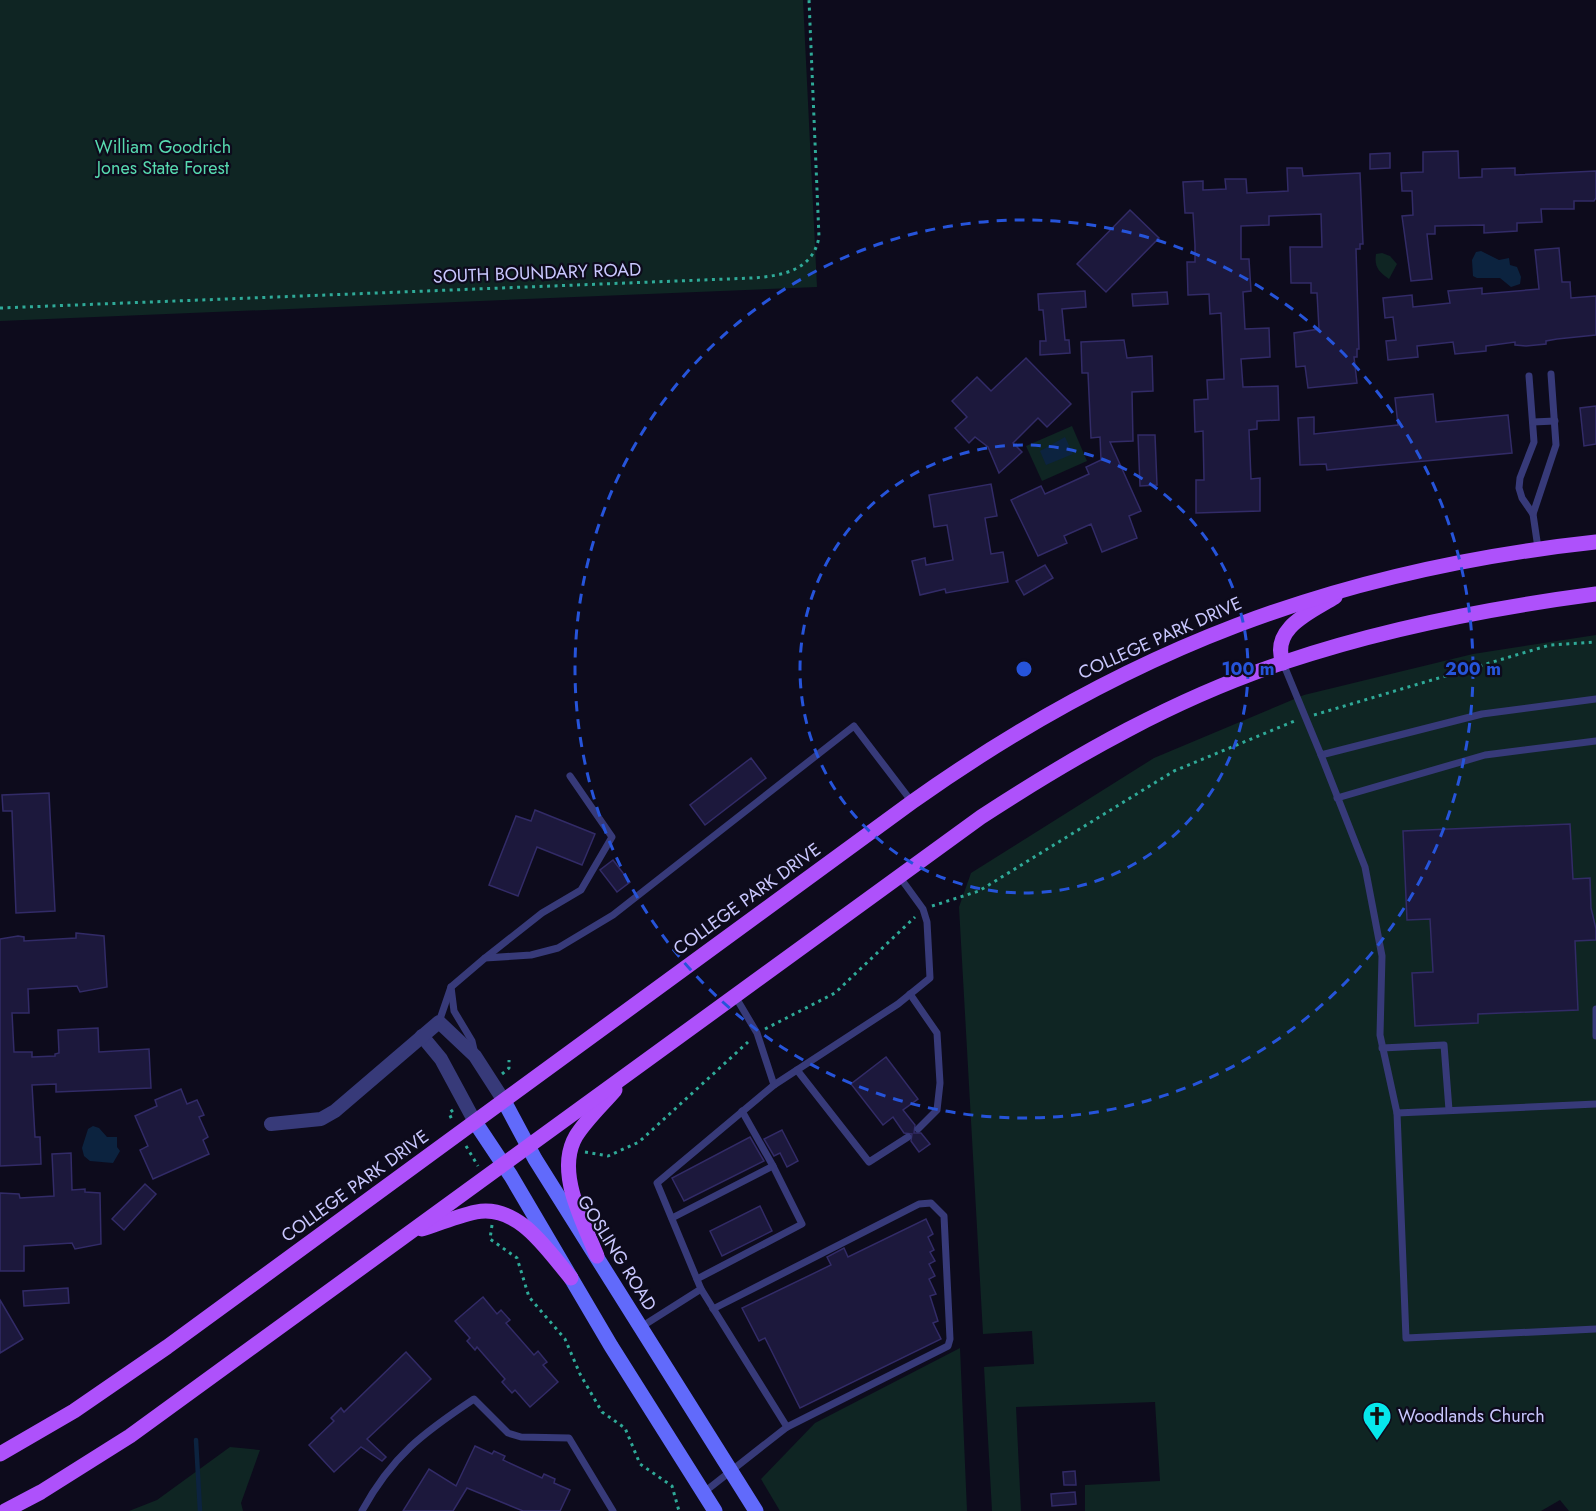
<svg xmlns="http://www.w3.org/2000/svg" width="1596" height="1511" font-family="Jost,sans-serif">
	<style>
		.green { fill: #0f2523 }
		.water { fill: #0c233f }
		.lines { fill: none; stroke-linecap: round; stroke-linejoin: round }
		.stream { stroke: #0c233f; stroke-width: 4.5 }
		.building { fill: #1c183c; stroke: #322b67; stroke-width: 1.5 }
		.path { stroke: #2faa98; stroke-width: 3; stroke-dasharray: 3 4.5; stroke-linecap: butt }
		.service { stroke: #373a79; stroke-width: 7 }
		.minor { stroke: #373a79; stroke-width: 14 }
		.secondary { stroke: #616afb; stroke-width: 15 }
		.primary { stroke: #ae51fb; stroke-width: 15 }
		.ring { fill: none; stroke: #2654da; stroke-width: 3; stroke-dasharray: 10 8 }
		.labels { text-anchor: middle; dominant-baseline: central; stroke-width: 4.5; stroke-linejoin: round; paint-order: stroke }
		.park-label { font-size: 18px; fill: #57daaf; stroke: #0d0b1c }
		.street-label { font-size: 18px; fill: #c9c7fe; stroke: #0d0b1c }
		.poi-label { font-size: 18px; fill: #c9c7fe; stroke: #0d0b1c; text-anchor: start }
		.centre { fill: #2654da; stroke: #0d0b1c; stroke-width: 3 }
		.ring-label { font-size: 18px; text-anchor: middle; font-weight: bold; fill: #2654da; stroke: #0d0b1c; stroke-width: 4.5; stroke-linejoin: round; paint-order: stroke }
	</style>
	<rect width="100%" height="100%" fill="#0d0b1c"/>
	<g class="green">
		<path d="M0,0H803L817,287L0,321Z"/>
		<path d="M1382,253L1390,256L1397,264L1389,279C1379,272 1374,267 1376,254Z"/>
		<path d="M1072,426L1087,461L1042,481L1026,446Z"/>
		<path d="M1596,635V1511H1569L1560,1500L1541,1511H1085V1485L1160,1481L1155,1402L1016,1407L1021,1511H992L984,1367L1034,1364L1032,1331L983,1334L959,907L971,873L1154,758L1304,695L1473,654Z"/>
		<path d="M960,1348L967,1511H780L761,1479L815,1423Z"/>
		<path d="M230,1447L260,1450L241,1503L243,1511H129L157,1500Z"/>
	</g>
	<g class="water">
		<path d="M1481,251L1499,260L1509,258L1510,265L1517,267L1521,277L1520,284L1511,287L1500,278H1477L1473,276L1472,260L1476,252Z"/>
		<path d="M1065,437L1073,454L1046,465L1040,451Z"/>
		<path d="M93,1126L99,1128L107,1137H117V1147L120,1151L113,1163L90,1161L84,1156L82,1148L88,1129Z"/>
	</g>
	<g class="lines">
		<path class="stream" d="M196,1440L200,1511"/>
	</g>
	<g class="building">
		<path d="M1458,151L1459,178L1482,177V169L1515,168V175L1596,171V198L1594,201H1574V209H1541L1542,222L1517,223V231L1484,233V225L1435,226V234H1427L1432,279L1411,281L1402,216L1413,215L1412,191H1402L1401,173L1423,172V152Z"/>
		<path d="M1390,153V168L1370,169V154Z"/>
		<path d="M1287,168H1302L1303,176L1360,173L1363,244H1360V249H1356L1359,349H1357V357H1354L1357,383L1308,388L1305,366L1296,367L1294,333L1319,329L1317,293H1311V283H1291L1290,247H1322L1321,214L1269,216V225L1241,226V259H1249L1251,291L1243,292L1245,329L1269,328L1270,357L1241,359L1243,387L1278,386L1279,420L1257,421V429L1249,430L1251,479L1260,478V511L1196,513V480H1204L1203,431L1195,432L1194,400L1208,399L1207,380L1224,379L1221,313L1210,314L1209,294L1188,295L1187,262H1195V245L1193,213H1185L1183,182L1203,181V190L1226,189L1225,179H1246L1247,193L1288,191Z"/>
		<path d="M1130,210L1159,238L1106,292L1077,264Z"/>
		<path d="M1559,248L1562,282H1570L1571,298L1596,296V335L1557,339L1546,341V344L1526,346L1515,345V342L1486,346V351L1455,354L1453,342L1417,346L1418,357L1388,360L1386,341L1396,340L1393,317L1385,318L1383,298L1412,295L1413,307L1450,303L1448,291L1482,288V294L1539,289L1535,250Z"/>
		<path d="M1085,291L1086,307L1062,309L1065,340H1069L1070,353L1040,355V341H1046L1043,310H1039L1038,294Z"/>
		<path d="M1167,292L1168,304L1133,306L1132,294Z"/>
		<path d="M1124,340L1127,358L1152,356L1153,391L1132,392L1133,441L1110,442L1141,511L1129,516L1137,538L1102,552L1091,524L1064,536L1067,543L1038,556L1011,500L1041,486L1045,494L1089,474L1086,467L1101,460L1100,437L1091,438L1088,373H1082L1081,342Z"/>
		<path d="M1026,358L1071,404L1047,427L1038,418L1013,443L1022,452L999,473L988,447L975,437L969,443L955,428L967,417L952,401L977,377L991,391Z"/>
		<path d="M1433,394L1436,422L1508,415L1512,453L1327,470L1326,464L1300,465L1298,418L1314,417V434L1398,425L1395,398Z"/>
		<path d="M1596,406V444L1584,446L1580,408Z"/>
		<path d="M1138,435H1155L1157,485L1140,486Z"/>
		<path d="M991,484L997,516L985,518L991,554L1003,552L1008,582L946,593L945,589L920,595L912,561L925,558L926,565L953,560L947,525L934,527L929,495Z"/>
		<path d="M1045,565L1053,578L1024,595L1016,581Z"/>
		<path d="M751,758L766,778L705,825L690,805Z"/>
		<path d="M49,793L55,911L16,913L12,811H3L2,795Z"/>
		<path d="M535,810L595,834L582,865L537,847L518,896L489,885L516,816L531,821Z"/>
		<path d="M1570,824L1573,879L1590,878L1591,908L1596,929V940L1575,941L1578,1010L1478,1014V1023L1415,1026L1412,973L1433,972L1430,919L1407,920L1403,831Z"/>
		<path d="M613,860L630,882L617,892L600,870Z"/>
		<path d="M76,933L104,936L107,987L80,992L77,986L28,989L29,1013H12L14,1052H32V1057L55,1056V1054L59,1053L58,1030L98,1028L99,1052L149,1049L151,1088L56,1092V1084L32,1085L35,1137H40L41,1164L0,1166V939L18,936L24,937V941L76,938Z"/>
		<path d="M886,1057L918,1099L903,1110L915,1125L914,1133H921L930,1144L919,1152L911,1141L912,1134L904,1133L893,1117L883,1125L851,1084Z"/>
		<path d="M181,1089L187,1104L197,1100L204,1115L199,1117L208,1137L203,1140L209,1154L153,1179L140,1150L148,1146L135,1116L157,1106L155,1100Z"/>
		<path d="M782,1130L798,1161L787,1167L780,1153L774,1156L764,1139Z"/>
		<path d="M750,1137L764,1161L684,1201L672,1178Z"/>
		<path d="M71,1153L72,1190L85,1189V1192L100,1193L101,1244L75,1249L72,1243L24,1246V1271H0V1193L19,1194L20,1198L54,1196L52,1154Z"/>
		<path d="M145,1184L156,1194L124,1230L112,1219Z"/>
		<path d="M760,1206L772,1231L722,1256L710,1231Z"/>
		<path d="M926,1219L933,1234L928,1237L934,1250L930,1252L935,1261L929,1264L935,1276L929,1279L936,1294L930,1296L938,1321L933,1323L941,1339L800,1408L765,1338L759,1341L742,1308L831,1265L827,1257L844,1248L848,1257Z"/>
		<path d="M68,1288L69,1303L24,1306L23,1291Z"/>
		<path d="M483,1297L497,1314L501,1310L510,1320L506,1323L534,1355L538,1351L547,1362L543,1365L558,1382L530,1407L515,1390L512,1393L502,1382L505,1379L477,1347L475,1350L467,1341L470,1338L455,1321Z"/>
		<path d="M0,1300L23,1339L0,1353Z"/>
		<path d="M406,1352L431,1379L367,1439L386,1457L382,1461L361,1447L334,1472L309,1445L334,1421L331,1418L341,1408L344,1412Z"/>
		<path d="M475,1446L492,1454L494,1451L505,1456L503,1460L542,1478L544,1474L555,1479L554,1483L570,1490L560,1511H523L467,1488L453,1511H403L429,1469L456,1486Z"/>
		<path d="M1075,1471L1076,1485H1064L1063,1472Z"/>
		<path d="M1075,1492L1076,1504L1052,1506L1051,1494Z"/>
	</g>
	<g class="lines">
		<g class="path">
			<path d="M0,308L752,278C781,276 813,271 819,237L809,0"/>
			<path d="M1314,715L1550,645L1596,642"/>
			<path d="M932,906L979,891L1174,771L1297,720"/>
			<path d="M765,1029L835,993L915,917"/>
			<path d="M502,1074L509,1068V1060"/>
			<path d="M453,1110L449,1113L453,1122"/>
			<path d="M466,1146L478,1166"/>
			<path d="M585,1152L608,1156L639,1142L748,1042"/>
			<path d="M492,1225L490,1239L517,1258L529,1297L565,1339L580,1374L602,1412L625,1428L640,1464L672,1486L679,1511"/>
		</g>
		<g class="service">
			<path d="M1529,376L1534,442L1520,478L1519,488L1522,498L1533,514L1538,548"/>
			<path d="M1533,422L1555,421"/>
			<path d="M1533,514L1556,445L1551,374"/>
			<path d="M1283,663L1321,755L1482,714L1596,699"/>
			<path d="M1321,755L1365,867L1382,956L1380,1035L1397,1113L1596,1104"/>
			<path d="M1337,798L1485,755L1596,741"/>
			<path d="M485,958L542,913L581,890L612,837L570,776"/>
			<path d="M451,987L454,1011L472,1041L475,1054"/>
			<path d="M910,994L937,1033L940,1083L937,1110L918,1129"/>
			<path d="M735,996L757,1033L774,1085"/>
			<path d="M1596,1009V1036"/>
			<path d="M439,1022L451,987L485,958L531,955L558,948L613,915L854,726L912,802"/>
			<path d="M1382,1048L1444,1045L1449,1110"/>
			<path d="M797,1070L869,1162L908,1137"/>
			<path d="M1397,1113L1406,1338L1596,1329"/>
			<path d="M672,1218L773,1166L742,1111"/>
			<path d="M697,1279L802,1224L773,1166"/>
			<path d="M701,1289L787,1427L703,1493"/>
			<path d="M713,1309L919,1204L931,1203L944,1216L950,1339L948,1346L787,1427"/>
			<path d="M641,1327L701,1289L657,1183L774,1085L898,1004L930,978L927,922L923,909L899,876"/>
			<path d="M362,1511C392,1456 423,1433 474,1399L508,1433L521,1437L569,1438L613,1511"/>
		</g>
		<g class="minor">
			<path d="M422,1036L441,1059L475,1122"/>
			<path d="M271,1124L321,1119L335,1111L439,1022L475,1056L504,1101"/>
		</g>
		<g class="secondary">
			<path d="M504,1101L535,1159L756,1511"/>
			<path d="M475,1122L511,1176L611,1346L715,1511"/>
		</g>
		<g class="primary">
			<path d="M1283,663C1270,628 1311,612 1335,597"/>
			<path d="M422,1229C440,1223 458,1216 476,1212C519,1204 547,1250 571,1278"/>
			<path d="M597,1256C583,1221 555,1172 576,1136C586,1120 602,1105 615,1090"/>
			<path d="M0,1454L74,1411L167,1347L912,802C1126,650 1335,570 1596,542"/>
			<path d="M5,1511L41,1492L130,1436L981,817C1076,755 1176,698 1285,662C1386,628 1490,608 1596,594"/>
		</g>
	</g>
	<g class="ring">
		<circle cx="1024" cy="669" r="224"/>
		<circle cx="1024" cy="669" r="449"/>
	</g>
	<defs>
		<g id="church-pin" transform="scale(1.5)"><path d="M0 17L-7.5 6A9.5 9.5 0 1 1 7.5 6Z" fill="#06e7eb" stroke="#0d0b1c"/><path d="M-1.2-6h2.4v3.5h3.3v2.4h-3.3V6h-2.4V-.1h-3.3v-2.4h3.3Z" fill="#111"/></g>
	</defs>
	<g fill-rule="evenodd">
		<use href="#church-pin" x="1377" y="1416"/>
	</g>
	<g class="labels">
		<g class="park-label">
			<text x="163" y="147">William Goodrich<tspan x="163" dy="21">Jones State Forest</tspan></text>
		</g>
		<g class="street-label">
			<text transform="translate(537 273) rotate(-2)">SOUTH BOUNDARY ROAD</text>
			<text transform="translate(1160 638) rotate(-24)">COLLEGE PARK DRIVE</text>
			<text transform="translate(747 899) rotate(-36)">COLLEGE PARK DRIVE</text>
			<text transform="translate(355 1186) rotate(-36)">COLLEGE PARK DRIVE</text>
			<text transform="translate(617 1253) rotate(58)">GOSLING ROAD</text>
		</g>
		<g class="poi-label">
			<text x="1398" y="1416">Woodlands Church</text>
		</g>
	</g>
	<circle cx="1024" cy="669" r="9" class="centre"/>
	<g class="ring-label">
		<text x="1248" y="675">100 m</text>
		<text x="1473" y="675">200 m</text>
	</g>
</svg>
